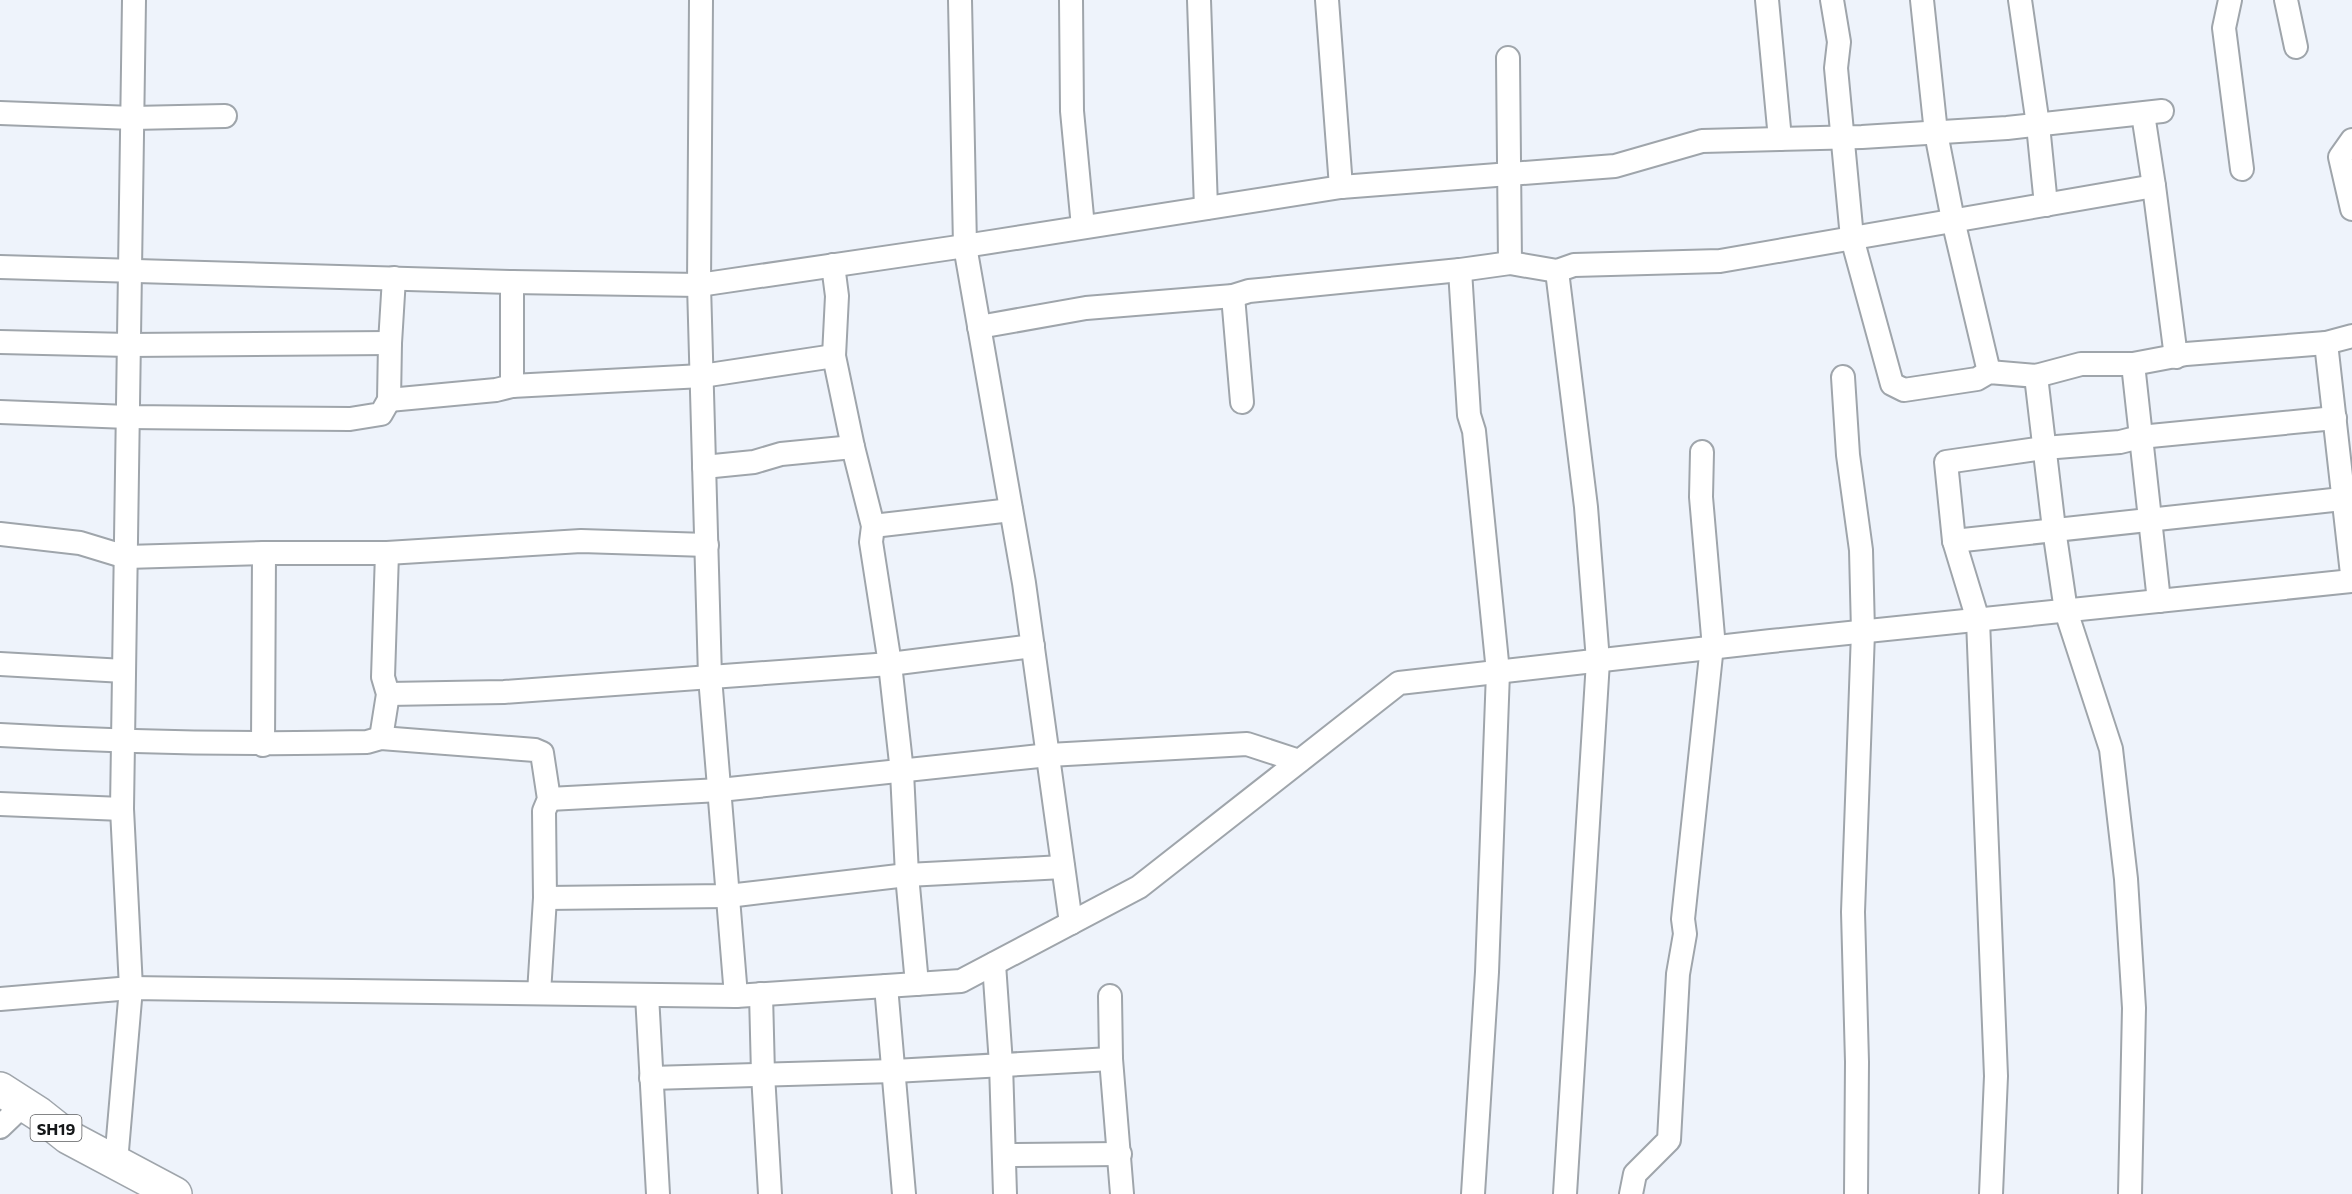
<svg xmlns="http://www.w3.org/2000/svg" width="2352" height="1194" font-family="Commissioner,sans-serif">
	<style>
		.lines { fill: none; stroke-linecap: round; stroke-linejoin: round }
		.minor-casing { stroke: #9fa5ab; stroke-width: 26 }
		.primary-casing { stroke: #9fa5ab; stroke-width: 36 }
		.minor { stroke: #fff; stroke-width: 22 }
		.primary { stroke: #fff; stroke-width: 33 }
		.labels { text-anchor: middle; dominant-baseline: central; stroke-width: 6; stroke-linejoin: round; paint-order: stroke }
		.shield { fill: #fff; stroke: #5c5d5f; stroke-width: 1.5 }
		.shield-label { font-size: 16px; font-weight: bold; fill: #16181a }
	</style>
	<rect width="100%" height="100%" fill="#eef3fb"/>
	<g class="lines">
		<g class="minor-casing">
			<g id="minor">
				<path d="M701,0L699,285L710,677L736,996"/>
				<path d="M960,0L965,246L1024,583L1071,923"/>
				<path d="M1071,0L1072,111L1083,227"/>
				<path d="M1199,0L1206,208"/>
				<path d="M1327,0L1341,187"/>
				<path d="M1767,0L1780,139"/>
				<path d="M1832,0L1839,42L1836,68L1852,238L1892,384L1904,390L1977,379L1989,372L2036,376L2081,364H2133L2186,354L2326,343L2352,336"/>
				<path d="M1922,0L1936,133L1953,220L1989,372"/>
				<path d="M2020,0L2038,125L2046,205"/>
				<path d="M2230,0L2224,28L2242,169"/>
				<path d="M2286,0L2296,47"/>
				<path d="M1508,58L1510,263"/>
				<path d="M0,113L133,118L225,116"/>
				<path d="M2143,114L2154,186L2176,357"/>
				<path d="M2352,140L2340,157L2352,209"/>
				<path d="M833,265L837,296L834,356L853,447L873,526L871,542L890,664L902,772L907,875L917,984"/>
				<path d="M0,267L512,282L699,285L965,246L1341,187L1615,166L1702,141L1862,137L2007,128L2162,111"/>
				<path d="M1460,270L1469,415L1474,431L1498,672L1487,972L1473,1194"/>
				<path d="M1557,271L1586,507L1598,661L1565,1194"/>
				<path d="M1233,296L1242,402"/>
				<path d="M979,327L1086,308L1233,296L1249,291L1460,270L1510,263L1557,271L1574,265L1720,261L2154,186"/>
				<path d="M0,342L129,345L390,343"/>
				<path d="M2326,343L2352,574"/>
				<path d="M2133,364L2159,601"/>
				<path d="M2036,376L2054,529L2066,611L2111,749L2126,879L2134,1008L2130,1194"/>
				<path d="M1843,377L1848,455L1861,550L1863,632L1853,912L1857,1062L1856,1194"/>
				<path d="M512,386V282"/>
				<path d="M389,400L496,390L512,386L702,376L834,356"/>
				<path d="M0,412L128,417L350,419L381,414L389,400L390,343L394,278"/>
				<path d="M704,467L754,462L781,454L853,447"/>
				<path d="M873,526L1011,510"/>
				<path d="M0,534L80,543L126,557L264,553H387L581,541L707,545"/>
				<path d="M1954,541L2342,499"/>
				<path d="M0,664L124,671"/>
				<path d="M388,694L504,692L890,664L1033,646"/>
				<path d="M0,735C122,742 244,745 367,742L381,738L535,750L542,753L549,799L544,811L545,898L539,993"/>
				<path d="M381,738L388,694L383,677L387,553"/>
				<path d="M263,745L264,553"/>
				<path d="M549,799L720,790L1049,755L1247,744L1299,761"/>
				<path d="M0,804L122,809"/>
				<path d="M545,898L728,896L907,875L1063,867"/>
				<path d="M994,964L1001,1064L1005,1194"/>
				<path d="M886,986L904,1194"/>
				<path d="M761,994L763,1074L770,1194"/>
				<path d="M647,995L658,1194"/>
				<path d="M1110,996L1111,1059L1122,1194"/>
				<path d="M0,999L131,988L736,996L961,981L1139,887L1399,683L1771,641L2352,581"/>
				<path d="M651,1078L894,1071L1111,1059"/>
				<path d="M0,1127L24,1104"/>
				<path d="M1004,1155L1120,1154"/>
				<path d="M116,1162L131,988L122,809L134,0"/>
				<path d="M1631,1194L1635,1174L1669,1140L1678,974L1685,934L1683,919L1711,655L1714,648L1701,497L1702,452"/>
				<path d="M1991,1194L1996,1076L1978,620L1954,541L1946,462L2044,448L2120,442L2140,437L2335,418"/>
			</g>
		</g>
		<g class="primary-casing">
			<path id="primary" d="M0,1089L39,1114L68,1137L175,1194"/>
		</g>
		<use href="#minor" class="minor"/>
		<use href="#primary" class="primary"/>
	</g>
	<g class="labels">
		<rect class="shield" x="30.5" y="1115" width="51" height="26" rx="4.5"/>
		<g class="shield-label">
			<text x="56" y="1128">SH19</text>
		</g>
	</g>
</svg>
